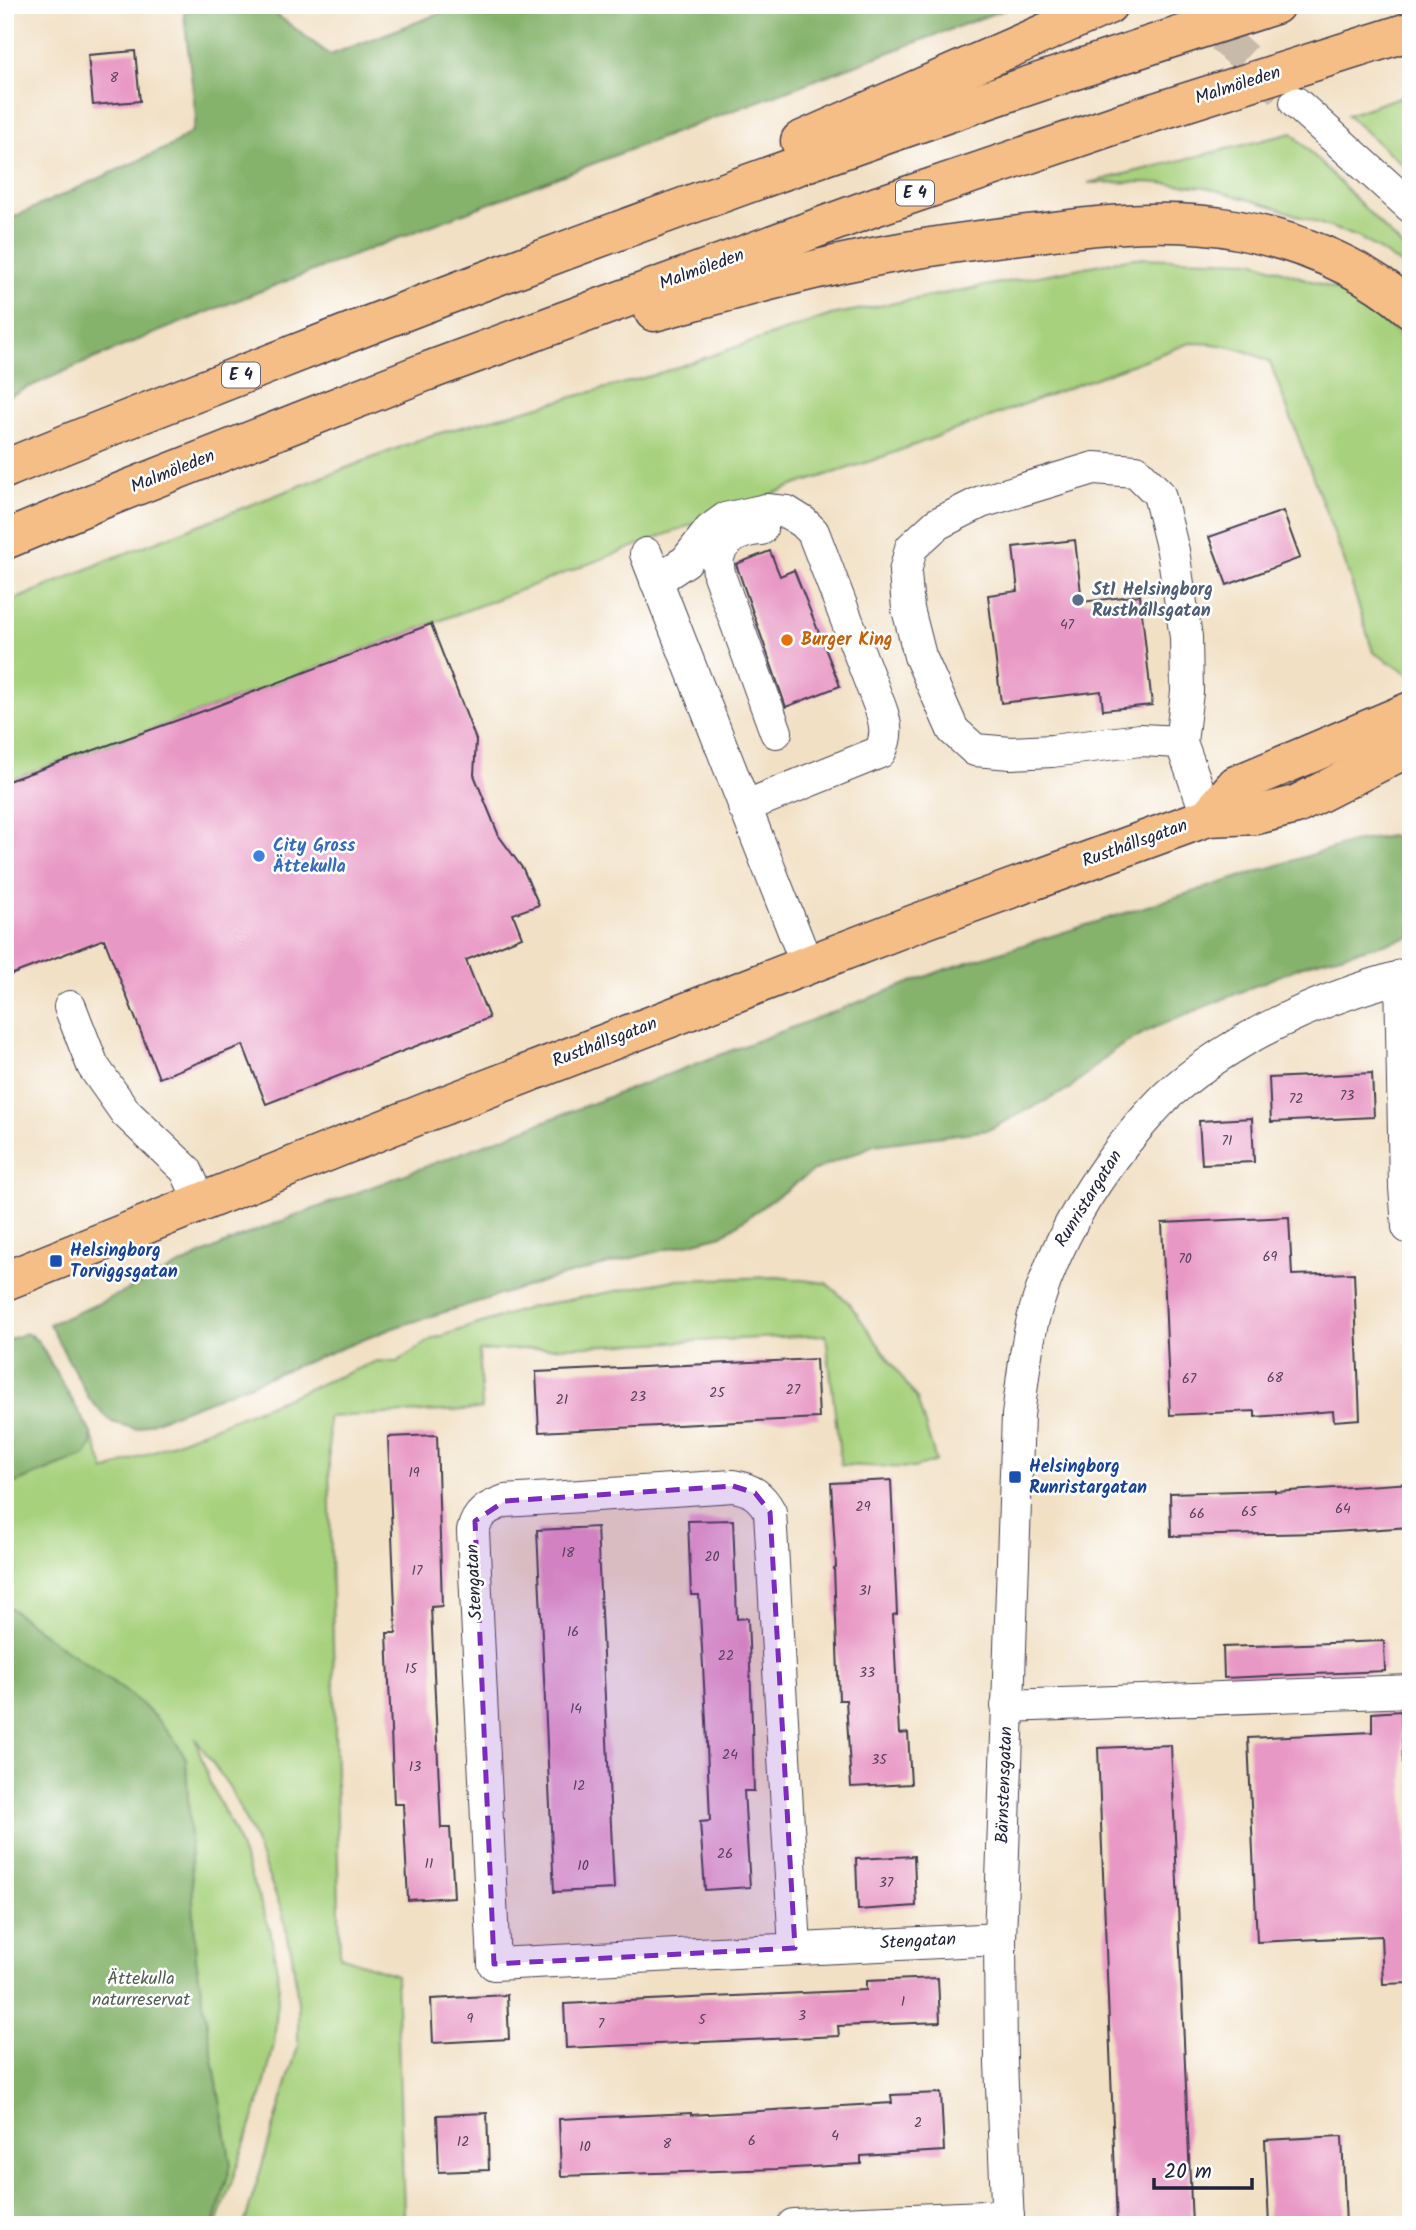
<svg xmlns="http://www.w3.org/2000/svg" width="1416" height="2230" font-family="Kalam,sans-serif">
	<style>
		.green { fill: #a7d17d; stroke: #647a5c; stroke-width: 2 }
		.forest { fill: #85b36c; stroke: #546a54; stroke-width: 2 }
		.building { fill: #e898c4 }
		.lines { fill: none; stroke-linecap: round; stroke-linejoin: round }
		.minor-tunnel { stroke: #c8baa9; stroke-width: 32; stroke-dasharray: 32 16; stroke-linecap: butt }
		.minor-casing { stroke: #413e50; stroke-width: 34 }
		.major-casing { stroke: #413e50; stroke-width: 41 }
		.highway-casing { stroke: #413e50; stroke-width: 41 }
		.minor { stroke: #fff; stroke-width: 32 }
		.major { stroke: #f6be87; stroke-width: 38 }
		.highway { stroke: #f6be87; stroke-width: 38 }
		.marked { fill: #7b2cbf; fill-opacity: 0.2; stroke: #7b2cbf; stroke-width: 5; stroke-dasharray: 14 9; stroke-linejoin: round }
		.service-dot { fill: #5c6f8a; stroke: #fff; stroke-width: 2.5 }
		.food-dot { fill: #e8710a; stroke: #fff; stroke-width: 2.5 }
		.shop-dot { fill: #3f7fe0; stroke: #fff; stroke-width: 2.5 }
		.transit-dot { fill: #1a4fb4; stroke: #fff; stroke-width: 2.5 }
		.labels { text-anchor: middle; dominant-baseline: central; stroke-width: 5; stroke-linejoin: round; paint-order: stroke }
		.number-label { font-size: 14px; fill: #54405d }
		.shield { fill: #fff; stroke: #646476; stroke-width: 2 }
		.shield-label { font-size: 16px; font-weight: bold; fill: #22223b }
		.street-label { font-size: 18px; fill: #22223b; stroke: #fff }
		.service-label { font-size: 18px; font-weight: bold; fill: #4e5e75; stroke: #fff; text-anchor: start }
		.food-label { font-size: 18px; font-weight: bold; fill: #c56008; stroke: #fff; text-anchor: start }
		.shop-label { font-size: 18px; font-weight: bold; fill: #366cbe; stroke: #fff; text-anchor: start }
		.transit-label { font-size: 18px; font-weight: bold; fill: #164399; stroke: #fff; text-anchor: start }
		.park-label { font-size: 18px; fill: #515f52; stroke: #fff }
	</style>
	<rect width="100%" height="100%" fill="#fff"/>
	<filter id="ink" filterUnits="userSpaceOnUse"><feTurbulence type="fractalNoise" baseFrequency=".0143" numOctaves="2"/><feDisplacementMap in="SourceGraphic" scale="14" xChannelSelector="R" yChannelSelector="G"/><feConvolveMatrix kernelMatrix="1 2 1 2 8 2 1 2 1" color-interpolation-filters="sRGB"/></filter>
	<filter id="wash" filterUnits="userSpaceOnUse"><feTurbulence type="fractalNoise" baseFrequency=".00686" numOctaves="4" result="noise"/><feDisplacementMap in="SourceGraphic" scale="28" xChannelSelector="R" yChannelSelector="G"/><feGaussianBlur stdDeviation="1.57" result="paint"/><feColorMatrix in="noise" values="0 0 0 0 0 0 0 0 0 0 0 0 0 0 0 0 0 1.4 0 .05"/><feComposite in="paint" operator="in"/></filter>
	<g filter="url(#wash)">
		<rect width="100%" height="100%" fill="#f1e0c4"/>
		<g class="green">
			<path d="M1411,93V172L1347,115Z"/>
			<path d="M1292,133L1411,256V271L1360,238L1271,206L1205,187L1147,182L1088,183Z"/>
			<path d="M1133,258L1253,261L1335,289L1392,328L1411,346V675L1373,652L1345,563L1270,362C1243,348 1221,343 1190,343L871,461L798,484L206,710L5,782V604L113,558L429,436L654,375L831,315Z"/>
			<path d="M778,1277L826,1283L849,1303L917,1399L936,1461L914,1468L841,1465L826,1335L479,1351L482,1409L328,1417L340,1956L396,1975L404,2214L411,2225H244L298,2046V2004L292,1955L282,1911L251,1832L230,1788L195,1738L210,1783L234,1831L270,1929L279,1983L274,2044L264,2087L217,2225H5V1343L32,1335L93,1438L105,1471L377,1361L397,1362L432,1339L531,1307L674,1280Z"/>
		</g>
		<g class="forest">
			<path d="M183,5H264L330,55L462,5H1016C815,79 614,155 414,232C277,285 139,336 5,398V221L173,145L192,131L196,118Z"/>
			<path d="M1411,833V937L1310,963L1151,1029L1114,1050L1069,1089L988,1130L874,1145L815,1170L722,1235L558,1277L393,1328L136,1429L112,1422L90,1400L49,1324C116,1299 179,1263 245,1235L946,969L1352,842Z"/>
			<path d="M26,1333L38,1341L91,1433L92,1445L86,1455L5,1487V1341Z"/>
			<path d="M5,1604C25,1619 45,1636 66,1650C114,1683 156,1706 186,1758L196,1959L231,2165L214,2225H5Z"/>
		</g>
		<g id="blocks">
			<g class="building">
				<path d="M135,51L140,101L93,105L88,55Z"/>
				<path d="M1283,511L1300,558L1227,585L1209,537Z"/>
				<path d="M1075,540L1082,602L1140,595L1152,705L1103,710L1101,691L1001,703L988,595L1018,591L1013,547Z"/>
				<path d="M770,551L780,576L794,570L840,686L786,707L736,564Z"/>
				<path d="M431,624L476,740L474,775L499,836L523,869L539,905L513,914L522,937L466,960L489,1018L266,1104L243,1045L159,1078L104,939L5,977V782L206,710Z"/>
				<path d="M1372,1073L1374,1117L1271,1122L1269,1078Z"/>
				<path d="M1252,1118L1254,1162L1202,1164L1199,1121Z"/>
				<path d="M1289,1217L1292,1275L1354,1273L1360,1419L1334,1421L1333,1411L1255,1417V1411L1170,1415L1162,1223Z"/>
				<path d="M816,1359L819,1418L539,1432L536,1372Z"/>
				<path d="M437,1435L442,1606L431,1607L441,1828H450L454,1897L408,1900L403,1804H394L387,1633H396L388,1437Z"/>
				<path d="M891,1480L897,1614L893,1615L899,1734L908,1733L911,1784L851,1787L846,1700H839L834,1568L836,1567L831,1483Z"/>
				<path d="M1411,1483V1527L1318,1533L1171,1536L1170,1493L1275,1490V1492Z"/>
				<path d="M733,1520L737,1619L748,1618L751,1691L754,1791H744L750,1887L705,1890L700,1822L710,1821L706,1720L699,1595H691L688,1521Z"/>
				<path d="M597,1527L614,1889L554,1892L537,1530Z"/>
				<path d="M1384,1641L1385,1671L1224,1678L1223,1647Z"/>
				<path d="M1401,1711L1411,1983L1383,1984L1381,1936L1257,1942L1248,1738L1372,1732V1713Z"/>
				<path d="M1171,1745L1192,2225H1117L1098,1748Z"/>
				<path d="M914,1856L916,1906L858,1910L856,1859Z"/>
				<path d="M938,1978L940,2022L838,2026L839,2036L566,2048L564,2004L866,1990V1981Z"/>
				<path d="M507,1995L509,2039L433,2043L431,1999Z"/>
				<path d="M941,2093L944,2151L861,2156V2164L778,2169L561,2176L559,2119L691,2113V2115L892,2103L891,2095Z"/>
				<path d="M487,2113L489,2170L439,2172L437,2115Z"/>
				<path d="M1342,2136L1346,2225H1269L1265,2140Z"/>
			</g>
		</g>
	</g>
	<g filter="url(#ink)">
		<use href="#blocks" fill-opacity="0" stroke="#413e50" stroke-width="2"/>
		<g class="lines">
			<path class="minor-tunnel" d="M1186,5L1282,91"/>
			<g class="minor-casing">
				<g id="minor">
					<path d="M1296,103L1411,207"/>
					<path d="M761,529C743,530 722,538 718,558C717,563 719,570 719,575L776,732"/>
					<path d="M646,554L807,965"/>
					<path d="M656,581L686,561L710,530L725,519L766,510L787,512L803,522L813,532L880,707C886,723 888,736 880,752L744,807"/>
					<path d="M1181,742L1140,740L1052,751L1011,753L975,750L953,730L920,656L908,609L905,572L911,548L937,524L981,502L1094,468L1136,471L1159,494L1173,551L1186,637L1187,692L1181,742L1208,817"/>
					<path d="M1401,976L1405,1187L1408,1227"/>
					<path d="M70,1007L93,1066L126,1113L186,1170L201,1203"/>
					<path d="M1007,1706L1411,1691"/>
					<path d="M795,1948L770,1512C761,1496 752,1489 733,1486L505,1501C488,1507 477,1513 473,1531L494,1964L1000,1939"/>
					<path d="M793,2225L1008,2216"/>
					<path d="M1008,2225L1001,2063L1000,1939L1018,1415C1023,1379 1026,1340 1037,1305C1057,1239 1093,1180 1138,1127C1148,1116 1159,1102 1171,1092C1240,1033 1323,997 1411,974"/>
				</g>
			</g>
			<g class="major-casing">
				<g id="major">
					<path d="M1208,817L1236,785L1411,711"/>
					<path d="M5,1281L427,1112L906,927L1208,817L1256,815L1296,805L1411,746"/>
				</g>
			</g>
			<g class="highway-casing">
				<g id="highway">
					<path d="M800,141L1108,5"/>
					<path d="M654,312C717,295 780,277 844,263C908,249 973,240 1038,233C1104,224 1174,217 1239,230C1301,242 1363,267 1411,309"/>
					<path d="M5,469C91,433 178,400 264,366C597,235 934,113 1275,5"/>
					<path d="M5,540L98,501L425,372L877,206L1124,122L1411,31"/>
				</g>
			</g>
			<use href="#minor" class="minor"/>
			<use href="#major" class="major"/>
			<use href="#highway" class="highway"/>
		</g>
	</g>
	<path class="marked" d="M733,1486L755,1493L770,1512L795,1948L494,1964L475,1521L505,1501Z"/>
	<circle class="service-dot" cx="1078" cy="600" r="7"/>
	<circle class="food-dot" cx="787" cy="640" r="7"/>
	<circle class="shop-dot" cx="259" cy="856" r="7"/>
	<g class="transit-dot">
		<rect x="49" y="1254" width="14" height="14" rx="3.5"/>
		<rect x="1008" y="1470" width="14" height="14" rx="3.5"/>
	</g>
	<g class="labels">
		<g class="number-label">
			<text x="114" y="78">8</text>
			<text x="1067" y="625">47</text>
			<text x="1347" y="1096">73</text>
			<text x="1296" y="1099">72</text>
			<text x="1227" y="1141">71</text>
			<text x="1270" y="1257">69</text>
			<text x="1185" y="1259">70</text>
			<text x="1275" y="1378">68</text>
			<text x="1189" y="1379">67</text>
			<text x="793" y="1390">27</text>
			<text x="717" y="1393">25</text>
			<text x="638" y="1397">23</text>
			<text x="562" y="1400">21</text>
			<text x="414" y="1473">19</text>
			<text x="863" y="1507">29</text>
			<text x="1343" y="1509">64</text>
			<text x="1249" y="1512">65</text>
			<text x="1197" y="1514">66</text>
			<text x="568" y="1553">18</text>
			<text x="712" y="1557">20</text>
			<text x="417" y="1571">17</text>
			<text x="865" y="1591">31</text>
			<text x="573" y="1632">16</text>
			<text x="726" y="1656">22</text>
			<text x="411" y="1669">15</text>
			<text x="867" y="1673">33</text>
			<text x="576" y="1709">14</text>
			<text x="730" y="1755">24</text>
			<text x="879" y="1760">35</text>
			<text x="415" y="1767">13</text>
			<text x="579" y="1786">12</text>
			<text x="725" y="1854">26</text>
			<text x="429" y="1864">11</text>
			<text x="583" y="1866">10</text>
			<text x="886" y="1883">37</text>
			<text x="903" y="2002">1</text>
			<text x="802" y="2016">3</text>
			<text x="470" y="2019">9</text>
			<text x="702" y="2020">5</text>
			<text x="601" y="2024">7</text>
			<text x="918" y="2123">2</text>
			<text x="835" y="2136">4</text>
			<text x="752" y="2141">6</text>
			<text x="463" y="2142">12</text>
			<text x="667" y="2144">8</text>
			<text x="585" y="2147">10</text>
		</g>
		<g class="shield">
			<rect x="896" y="180.5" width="38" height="25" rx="5"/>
			<rect x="222" y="362.5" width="38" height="25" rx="5"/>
		</g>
		<g class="shield-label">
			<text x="915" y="193">E 4</text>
			<text x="241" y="375">E 4</text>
		</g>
		<g class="street-label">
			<text transform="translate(1238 86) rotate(-18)">Malmöleden</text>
			<text transform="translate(702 270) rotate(-20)">Malmöleden</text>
			<text transform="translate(173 472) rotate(-22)">Malmöleden</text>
			<text transform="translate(1135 844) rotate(-20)">Rusthållsgatan</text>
			<text transform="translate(605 1043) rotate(-21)">Rusthållsgatan</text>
			<text transform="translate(1089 1199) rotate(-58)">Runristargatan</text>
			<text transform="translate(475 1582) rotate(-93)">Stengatan</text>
			<text transform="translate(1005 1785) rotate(-88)">Bärnstensgatan</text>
			<text transform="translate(918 1942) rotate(-3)">Stengatan</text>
		</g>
		<g class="service-label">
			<text x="1092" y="590">St1 Helsingborg<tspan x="1092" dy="21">Rusthållsgatan</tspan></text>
		</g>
		<g class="food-label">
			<text x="801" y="640">Burger King</text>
		</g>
		<g class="shop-label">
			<text x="273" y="846">City Gross<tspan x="273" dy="21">Ättekulla</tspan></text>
		</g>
		<g class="transit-label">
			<text x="70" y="1251">Helsingborg<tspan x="70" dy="21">Torviggsgatan</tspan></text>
			<text x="1029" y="1467">Helsingborg<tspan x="1029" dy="21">Runristargatan</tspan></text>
		</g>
		<g class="park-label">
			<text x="141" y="1979">Ättekulla<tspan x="141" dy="21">naturreservat</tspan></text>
		</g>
	</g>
	<rect width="1416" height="2230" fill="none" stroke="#fff" stroke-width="28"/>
	<path d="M1154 2178v10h98v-10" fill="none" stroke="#22223b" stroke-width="3.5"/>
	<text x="1164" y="2178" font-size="21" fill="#22223b" stroke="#ffffff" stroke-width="5" paint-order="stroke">20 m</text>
</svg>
